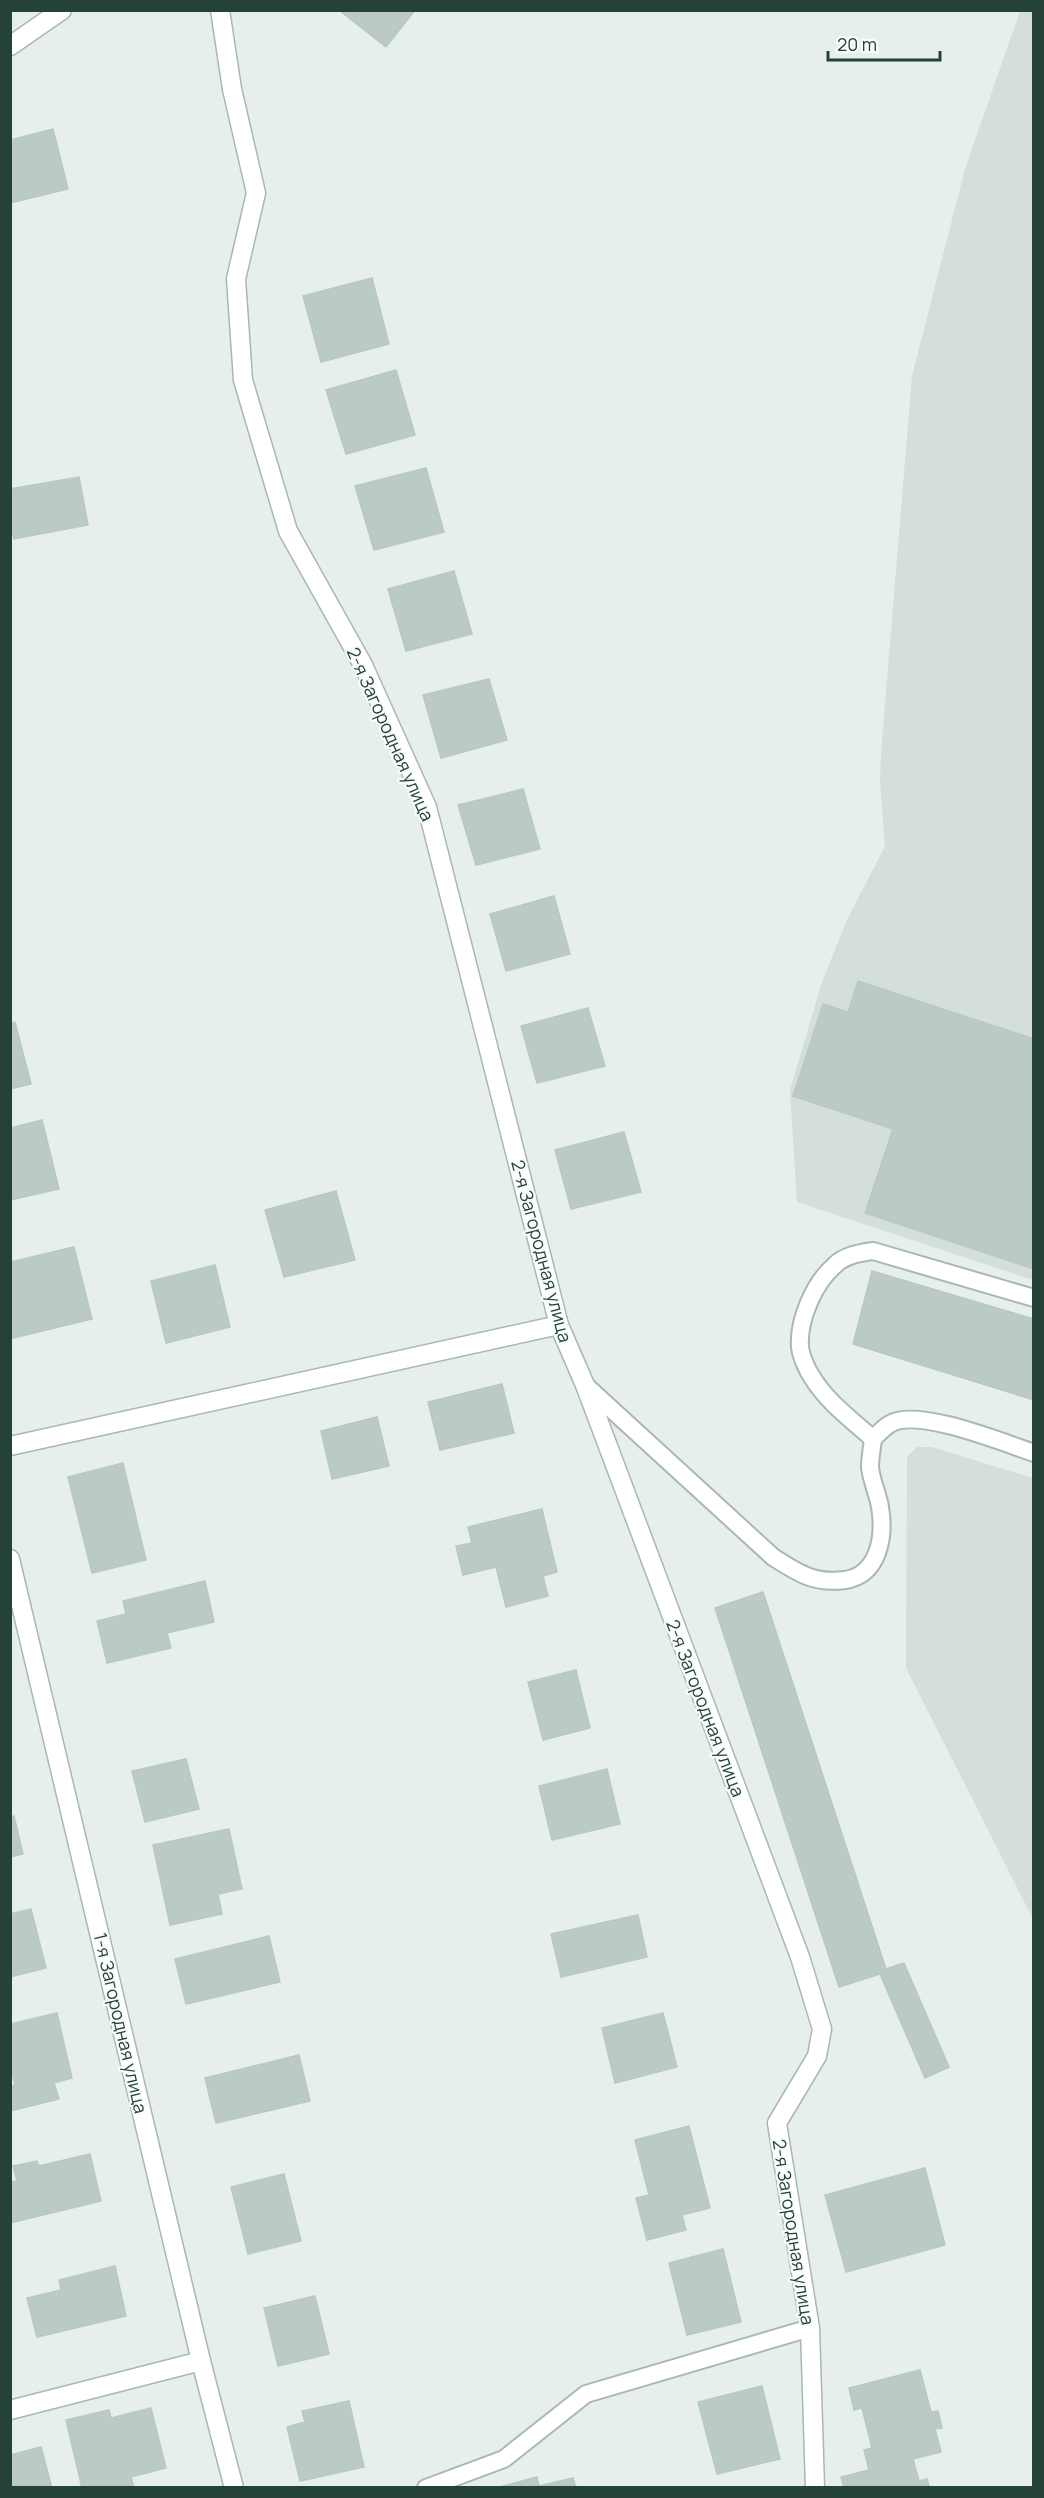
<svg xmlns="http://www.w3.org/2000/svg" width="1044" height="2498" font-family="Manrope,sans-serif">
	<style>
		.built { fill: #d4dfda }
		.building { fill: #bbcac4; stroke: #b8c9c2; stroke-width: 1.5 }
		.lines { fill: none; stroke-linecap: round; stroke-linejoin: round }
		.lane-casing { stroke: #a8b8b2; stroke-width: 20 }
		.street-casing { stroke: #a8b8b2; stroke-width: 21 }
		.lane { stroke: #fff; stroke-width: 16 }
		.street { stroke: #fff; stroke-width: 18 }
		.labels { text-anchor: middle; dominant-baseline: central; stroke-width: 4.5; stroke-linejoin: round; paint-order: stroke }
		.street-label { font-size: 18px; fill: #24423a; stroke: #f7fbf9 }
	</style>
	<rect width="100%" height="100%" fill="#e6efeb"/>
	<g class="built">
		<path d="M1020,11H1033V1280L797,1202L790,1090L822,982L846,922L885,846L880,782L881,753L912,376L965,169Z"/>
		<path d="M917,1447H932L1033,1478V1919L906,1668L907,1457Z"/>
	</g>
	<g class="building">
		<path d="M339,10H415L386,47Z"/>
		<path d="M53,129L68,189L10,203V140Z"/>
		<path d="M372,278L389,344L321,362L303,296Z"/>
		<path d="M396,370L415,435L346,454L326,390Z"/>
		<path d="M426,468L444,532L374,550L355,486Z"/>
		<path d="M79,477L88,525L14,539L10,522V489Z"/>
		<path d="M454,571L472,634L406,651L388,589Z"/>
		<path d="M489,679L507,740L441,758L423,695Z"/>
		<path d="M523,789L540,849L476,865L458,805Z"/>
		<path d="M554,896L570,954L506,971L490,914Z"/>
		<path d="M858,981L1034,1039V1269L865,1213L893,1129L793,1096L823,1004L848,1012Z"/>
		<path d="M588,1008L605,1066L537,1083L521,1026Z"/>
		<path d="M15,1022L31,1084L10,1089V1023Z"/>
		<path d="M42,1120L59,1189L10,1200V1128Z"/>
		<path d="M624,1132L641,1192L571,1209L555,1150Z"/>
		<path d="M336,1191L355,1260L284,1277L265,1210Z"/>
		<path d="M74,1247L92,1319L13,1338L10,1328V1262Z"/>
		<path d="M215,1265L230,1327L166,1343L151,1281Z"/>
		<path d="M872,1271L1034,1319V1400L853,1344Z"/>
		<path d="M502,1384L514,1433L440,1450L428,1402Z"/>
		<path d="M377,1417L389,1466L332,1479L321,1431Z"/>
		<path d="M123,1463L146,1560L92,1573L68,1477Z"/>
		<path d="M542,1509L557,1572L543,1576L548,1596L506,1607L496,1567L463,1575L456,1546L472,1543L468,1527Z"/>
		<path d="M205,1581L214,1622L167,1633L171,1648L107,1663L97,1621L126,1614L123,1601Z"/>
		<path d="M763,1592L886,1969L904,1963L949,2067L925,2078L880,1974L839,1987L715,1608Z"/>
		<path d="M576,1670L590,1728L543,1740L528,1682Z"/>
		<path d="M186,1759L199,1809L145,1822L132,1771Z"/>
		<path d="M607,1769L620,1824L552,1840L539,1786Z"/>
		<path d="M14,1816L23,1854L10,1857V1817Z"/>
		<path d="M229,1829L242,1889L218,1894L222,1914L170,1925L153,1845Z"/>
		<path d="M31,1909L46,1968L10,1977V1914Z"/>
		<path d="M638,1915L647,1957L561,1977L551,1934Z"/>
		<path d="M269,1936L280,1982L186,2004L175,1959Z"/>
		<path d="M57,2013L72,2078L54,2083L59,2099L10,2111V2086L15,2085L10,2065V2024Z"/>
		<path d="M663,2013L677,2067L615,2083L602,2028Z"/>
		<path d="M299,2055L310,2101L216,2123L205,2078Z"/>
		<path d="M689,2126L710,2208L682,2215L686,2230L647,2240L636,2198L649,2195L635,2140Z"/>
		<path d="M90,2154L101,2201L10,2223V2182L17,2181L13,2166L37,2161L39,2166Z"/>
		<path d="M925,2168L945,2245L846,2272L825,2195Z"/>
		<path d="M284,2174L301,2241L248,2254L231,2187Z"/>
		<path d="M723,2249L741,2322L687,2335L669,2263Z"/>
		<path d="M115,2266L126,2316L37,2337L27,2298L61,2290L59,2280Z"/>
		<path d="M315,2296L329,2354L278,2366L264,2308Z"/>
		<path d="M920,2370L931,2412L938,2411L942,2428L935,2429L941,2452L913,2459L919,2481L927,2479L930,2488H844L841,2477L869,2470L864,2450L872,2448L862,2408L854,2410L849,2388Z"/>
		<path d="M762,2386L780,2459L717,2474L698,2402Z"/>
		<path d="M349,2401L364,2467L300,2481L287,2427L305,2422L302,2411Z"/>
		<path d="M151,2408L166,2468L131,2477L134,2488H82L66,2420L109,2410L111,2418Z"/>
		<path d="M41,2447L52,2488H10V2455Z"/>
		<path d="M537,2477L539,2486L573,2478L576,2488H496Z"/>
	</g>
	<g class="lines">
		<g class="lane-casing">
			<g id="lane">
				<path d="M585,1385L773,1557C798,1573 814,1584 845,1580C879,1575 885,1536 880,1507C878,1494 871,1480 870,1467C870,1458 872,1448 873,1439C878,1434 884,1427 890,1424C916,1407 1004,1443 1034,1453"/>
				<path d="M873,1439C853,1421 826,1401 812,1377C807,1370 801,1356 800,1347C798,1320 814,1283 835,1265C845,1255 860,1253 873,1251L1034,1298"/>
				<path d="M426,2488L504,2459L586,2394L810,2328"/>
			</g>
		</g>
		<g class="street-casing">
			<g id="street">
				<path d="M220,10L232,89L256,193L236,279L243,380L288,531L363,665L427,807L559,1325L585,1385L800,1957L822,2029L817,2056L777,2123L810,2328L815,2488"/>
				<path d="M10,46L62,10"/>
				<path d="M10,1446L559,1325"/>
				<path d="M10,1559L201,2361L234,2488"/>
				<path d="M10,2410L201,2361"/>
			</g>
		</g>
		<use href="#lane" class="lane"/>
		<use href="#street" class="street"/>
	</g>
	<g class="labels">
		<g class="street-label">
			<text transform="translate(391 734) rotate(66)">2-я Загородная улица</text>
			<text transform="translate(542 1251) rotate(75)">2-я Загородная улица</text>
			<text transform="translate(706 1708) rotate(69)">2-я Загородная улица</text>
			<text transform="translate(121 2023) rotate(77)">1-я Загородная улица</text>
			<text transform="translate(794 2232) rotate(81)">2-я Загородная улица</text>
		</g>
	</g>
	<rect width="1044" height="2498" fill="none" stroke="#24423a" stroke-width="24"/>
	<path d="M828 51v9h112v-9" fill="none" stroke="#24423a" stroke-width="3"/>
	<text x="837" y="51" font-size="18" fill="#24423a" stroke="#f7fbf9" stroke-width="4.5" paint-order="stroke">20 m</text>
</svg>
